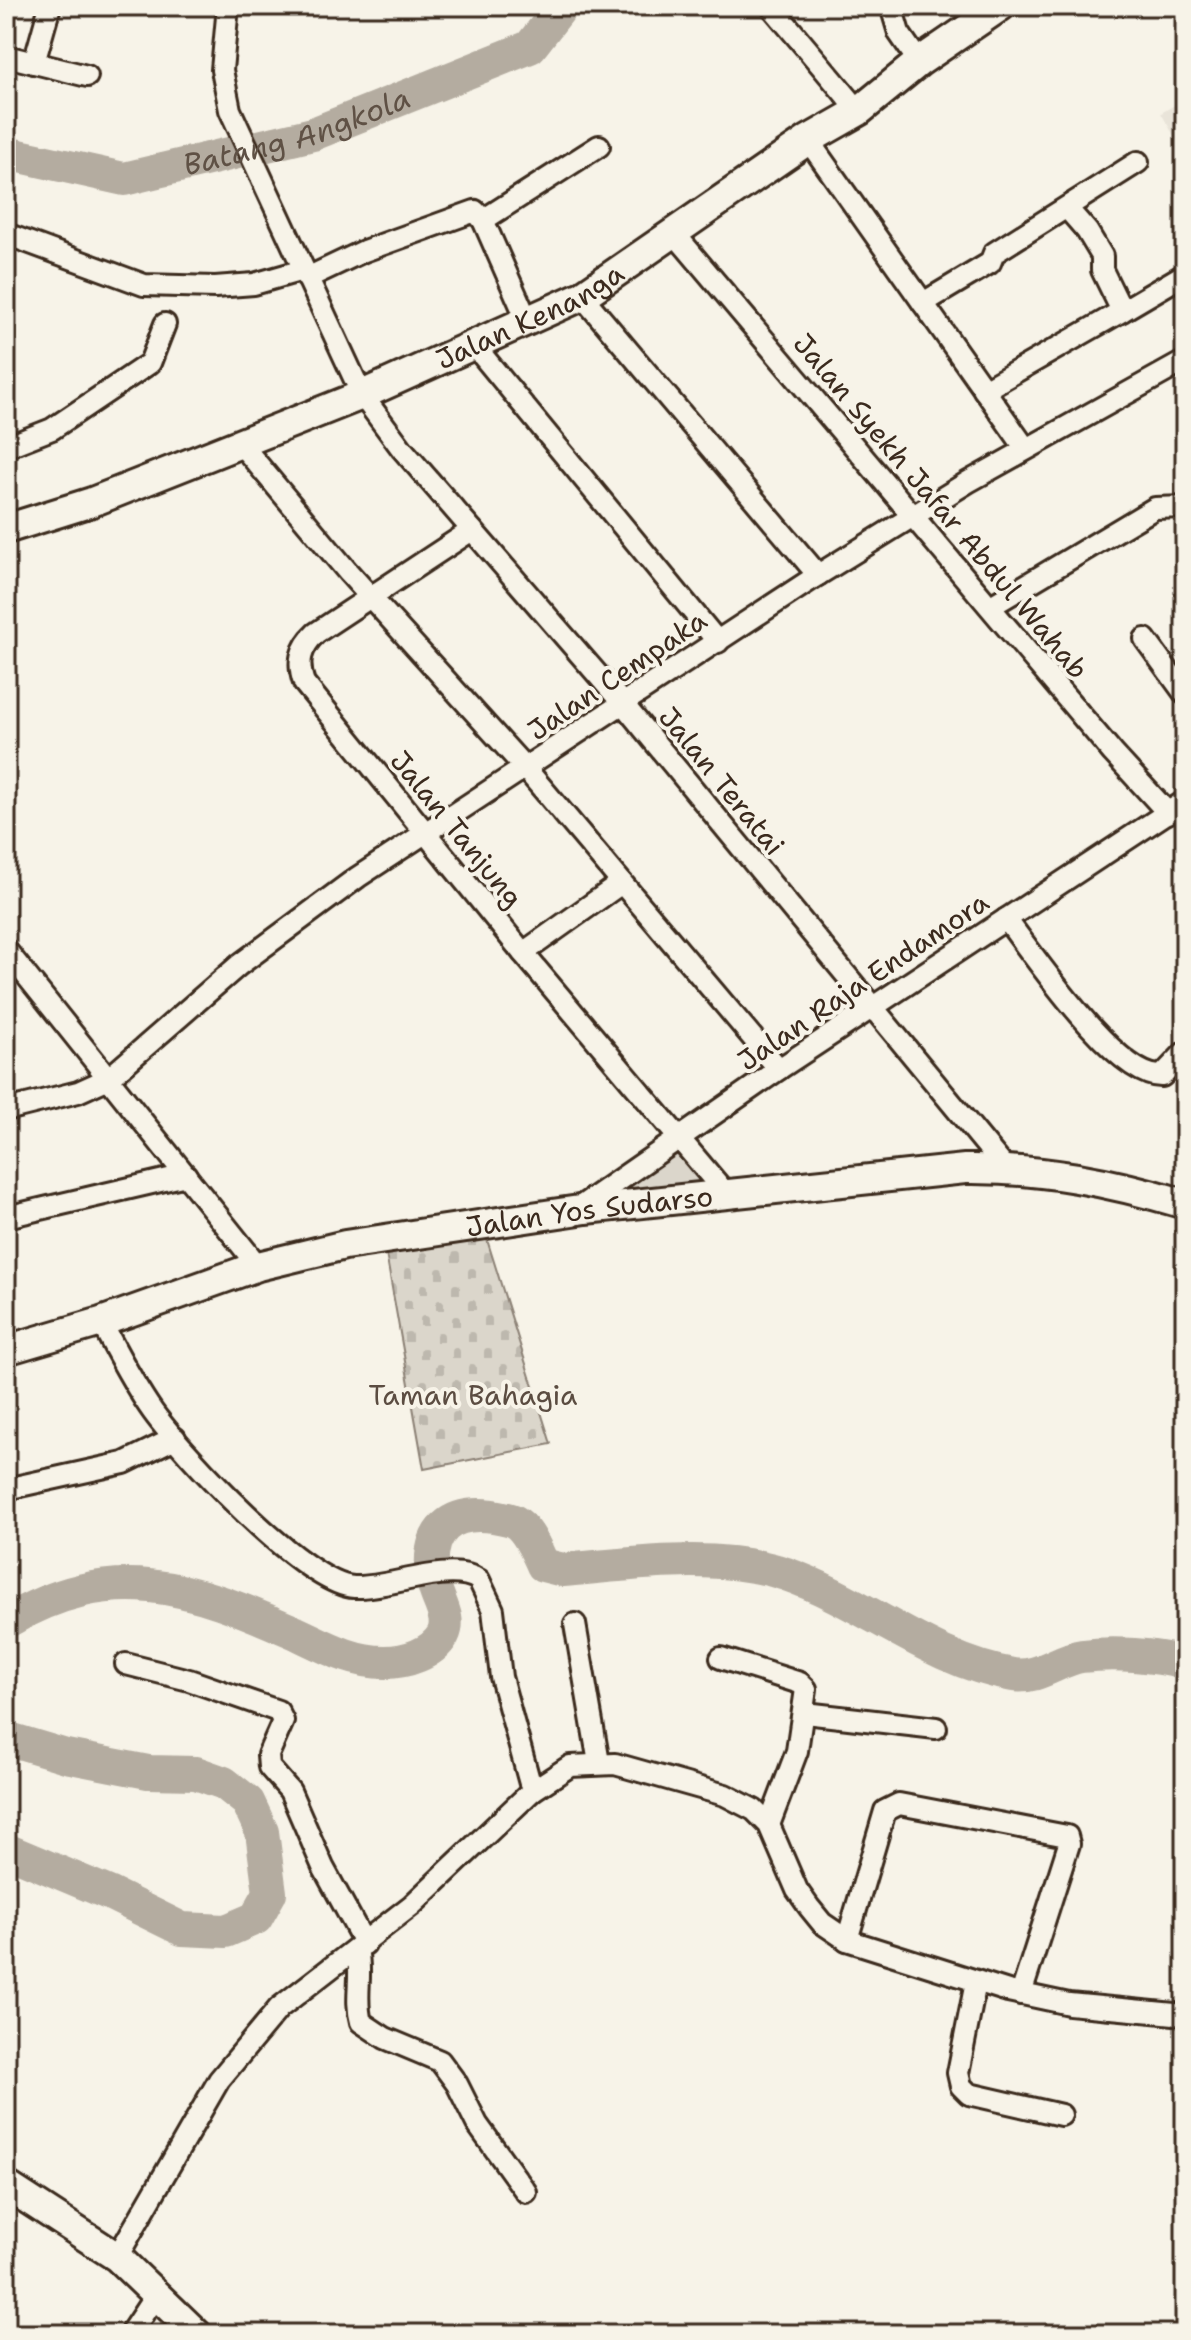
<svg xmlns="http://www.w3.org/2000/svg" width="1191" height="2340" font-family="'Shantell Sans',sans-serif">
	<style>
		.built { fill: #e9e4d9 }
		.green { fill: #dbd6cb; stroke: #8b8074; stroke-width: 2 }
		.cemetery { fill: url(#cemetery-stones); stroke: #8b8074; stroke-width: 2 }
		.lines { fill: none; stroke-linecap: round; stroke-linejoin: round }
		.river { stroke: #b4aca0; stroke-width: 34 }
		.street-casing { stroke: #3b2a1e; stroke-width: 26 }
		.secondary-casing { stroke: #3b2a1e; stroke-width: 34 }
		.street { stroke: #f7f3e8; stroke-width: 20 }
		.secondary { stroke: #f7f3e8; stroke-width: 28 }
		.labels { text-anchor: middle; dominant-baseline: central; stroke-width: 8; stroke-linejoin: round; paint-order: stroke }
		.street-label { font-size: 28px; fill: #3b2a1e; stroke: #f7f3e8 }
		.park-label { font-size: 28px; fill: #5b4c41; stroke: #f7f3e8 }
		.water-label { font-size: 30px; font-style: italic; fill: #5f5145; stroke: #f7f3e8 }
	</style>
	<defs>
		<pattern id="cemetery-stones" width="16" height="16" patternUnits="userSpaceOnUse" patternTransform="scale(2)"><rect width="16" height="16" fill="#dbd6cb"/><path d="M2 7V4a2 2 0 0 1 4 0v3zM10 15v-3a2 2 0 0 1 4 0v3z" fill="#bdb8ae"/></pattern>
	</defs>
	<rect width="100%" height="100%" fill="#f7f3e8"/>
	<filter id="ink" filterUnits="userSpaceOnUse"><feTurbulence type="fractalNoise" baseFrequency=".0125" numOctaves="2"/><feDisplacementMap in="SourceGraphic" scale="16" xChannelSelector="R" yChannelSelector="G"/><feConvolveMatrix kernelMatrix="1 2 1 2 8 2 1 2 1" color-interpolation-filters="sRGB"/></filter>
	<g filter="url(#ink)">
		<path class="built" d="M1185,99V155L1161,113Z"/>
		<path class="green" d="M678,1143L720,1192L587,1208Z"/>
		<path class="cemetery" d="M484,1230L551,1444L424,1469L385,1248Z"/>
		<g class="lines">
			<g class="river">
				<path id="s1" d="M6,153L124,179L313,134L530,47L562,6"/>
				<path d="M6,1622C112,1559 190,1586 294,1632C324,1646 351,1662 385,1662C406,1662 432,1654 443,1635C451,1619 439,1603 435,1588C422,1530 450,1505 508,1519C526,1523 536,1550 543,1565L563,1570C635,1564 716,1551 786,1574C864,1601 930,1661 1013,1675C1039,1679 1059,1659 1082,1656C1115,1652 1154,1655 1185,1663"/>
				<path d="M6,1738L66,1756L148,1772L196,1773L224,1783L248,1802L262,1832L270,1893L256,1918L226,1931L182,1929L111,1894L6,1850"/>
			</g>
			<g class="street-casing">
				<g id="street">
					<path d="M228,6L222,70L230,110L362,395L402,449L624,705L1005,1168"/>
					<path d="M771,6L859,111"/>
					<path d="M891,6L899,33L919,62"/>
					<path d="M6,56L87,76"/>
					<path d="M34,63L50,6"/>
					<path d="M808,140L1026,449"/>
					<path d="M483,220L599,146"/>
					<path d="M674,233L1113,753L1168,813"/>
					<path d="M6,234L144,285L215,287L254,284L303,270"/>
					<path d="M307,278L364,251L475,211L483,220L527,320"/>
					<path d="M582,296L818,575"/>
					<path d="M923,303L990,263L994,253L1138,162"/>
					<path d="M1122,311L1185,274"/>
					<path d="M473,344L718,642"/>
					<path d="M984,390L1122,311L1102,270V256L1087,231L1067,208"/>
					<path d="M240,443L348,572L526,769L779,1069"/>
					<path d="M6,447L52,429L150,363L165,324"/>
					<path d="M472,530L316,633C300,648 297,663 304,683L523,953L727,1195"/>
					<path d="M991,606L1155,508L1185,507"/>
					<path d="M1145,639L1185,694"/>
					<path d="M1006,919C1033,954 1117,1079 1162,1076L1185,1052"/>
					<path d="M6,950L258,1266"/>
					<path d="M523,953L620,884"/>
					<path d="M6,1110L78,1092L109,1078L239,965L358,877L818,575L968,482L1185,361"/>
					<path d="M577,1209L779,1069L1185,801"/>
					<path d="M6,1217L186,1175"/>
					<path d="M101,1322C117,1352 133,1384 153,1412C182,1452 305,1585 354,1587C388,1589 451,1561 479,1580L493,1610L501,1677L532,1791"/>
					<path d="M6,1489L124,1463L175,1438"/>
					<path d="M575,1624L599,1763"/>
					<path d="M721,1658L800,1683L806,1689L797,1751L769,1825"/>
					<path d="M126,1664L189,1680L278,1711L283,1721L268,1755L269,1767L290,1791L323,1867L365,1944"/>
					<path d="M805,1713L936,1728"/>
					<path d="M847,1940L885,1811L899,1804L1067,1836L1069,1844L1021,1994"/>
					<path d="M357,1950C363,1974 354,1998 361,2022L385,2038L440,2061L457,2084L477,2124L526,2192"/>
					<path d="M976,1982L958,2073L961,2086L969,2094L1061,2115"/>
					<path d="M117,2257L219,2080L279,2008L412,1905L532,1791L570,1766L615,1764L725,1795L754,1810L769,1825L797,1890L809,1907L822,1923L847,1940L1008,1991L1069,2004L1185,2015"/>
					<path d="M130,2334L157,2293"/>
				</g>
			</g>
			<g class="secondary-casing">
				<g id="secondary">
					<path id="s2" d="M6,529L92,502L362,395L582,296L808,140L859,111L919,62L1001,6"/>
					<path id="s3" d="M6,1350L101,1322L258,1266L345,1245L586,1209L965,1169C1042,1168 1112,1182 1185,1204"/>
					<path d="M6,2185L117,2257L197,2334"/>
				</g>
			</g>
			<use href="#street" class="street"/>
			<use href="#secondary" class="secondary"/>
		</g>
	</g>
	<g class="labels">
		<g class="street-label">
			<text stroke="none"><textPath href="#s2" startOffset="566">Jalan Kenanga</textPath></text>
			<text transform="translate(941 506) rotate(50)">Jalan Syekh Jafar Abdul Wahab</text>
			<text transform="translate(617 675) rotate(-34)">Jalan Cempaka</text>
			<text transform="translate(722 781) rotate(51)">Jalan Teratai</text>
			<text transform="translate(457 829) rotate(51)">Jalan Tanjung</text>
			<text transform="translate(863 981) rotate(-34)">Jalan Raja Endamora</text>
			<text stroke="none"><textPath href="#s3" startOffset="602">Jalan Yos Sudarso</textPath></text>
		</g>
		<g class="park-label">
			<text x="473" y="1395">Taman Bahagia</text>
		</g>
		<g class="water-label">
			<text stroke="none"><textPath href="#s1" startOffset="300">Batang Angkola</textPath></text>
		</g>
	</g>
	<rect width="1191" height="2340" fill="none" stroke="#f7f3e8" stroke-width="32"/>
	<rect x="16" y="16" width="1159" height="2308" fill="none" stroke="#3b2a1e" stroke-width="3" filter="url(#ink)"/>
</svg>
